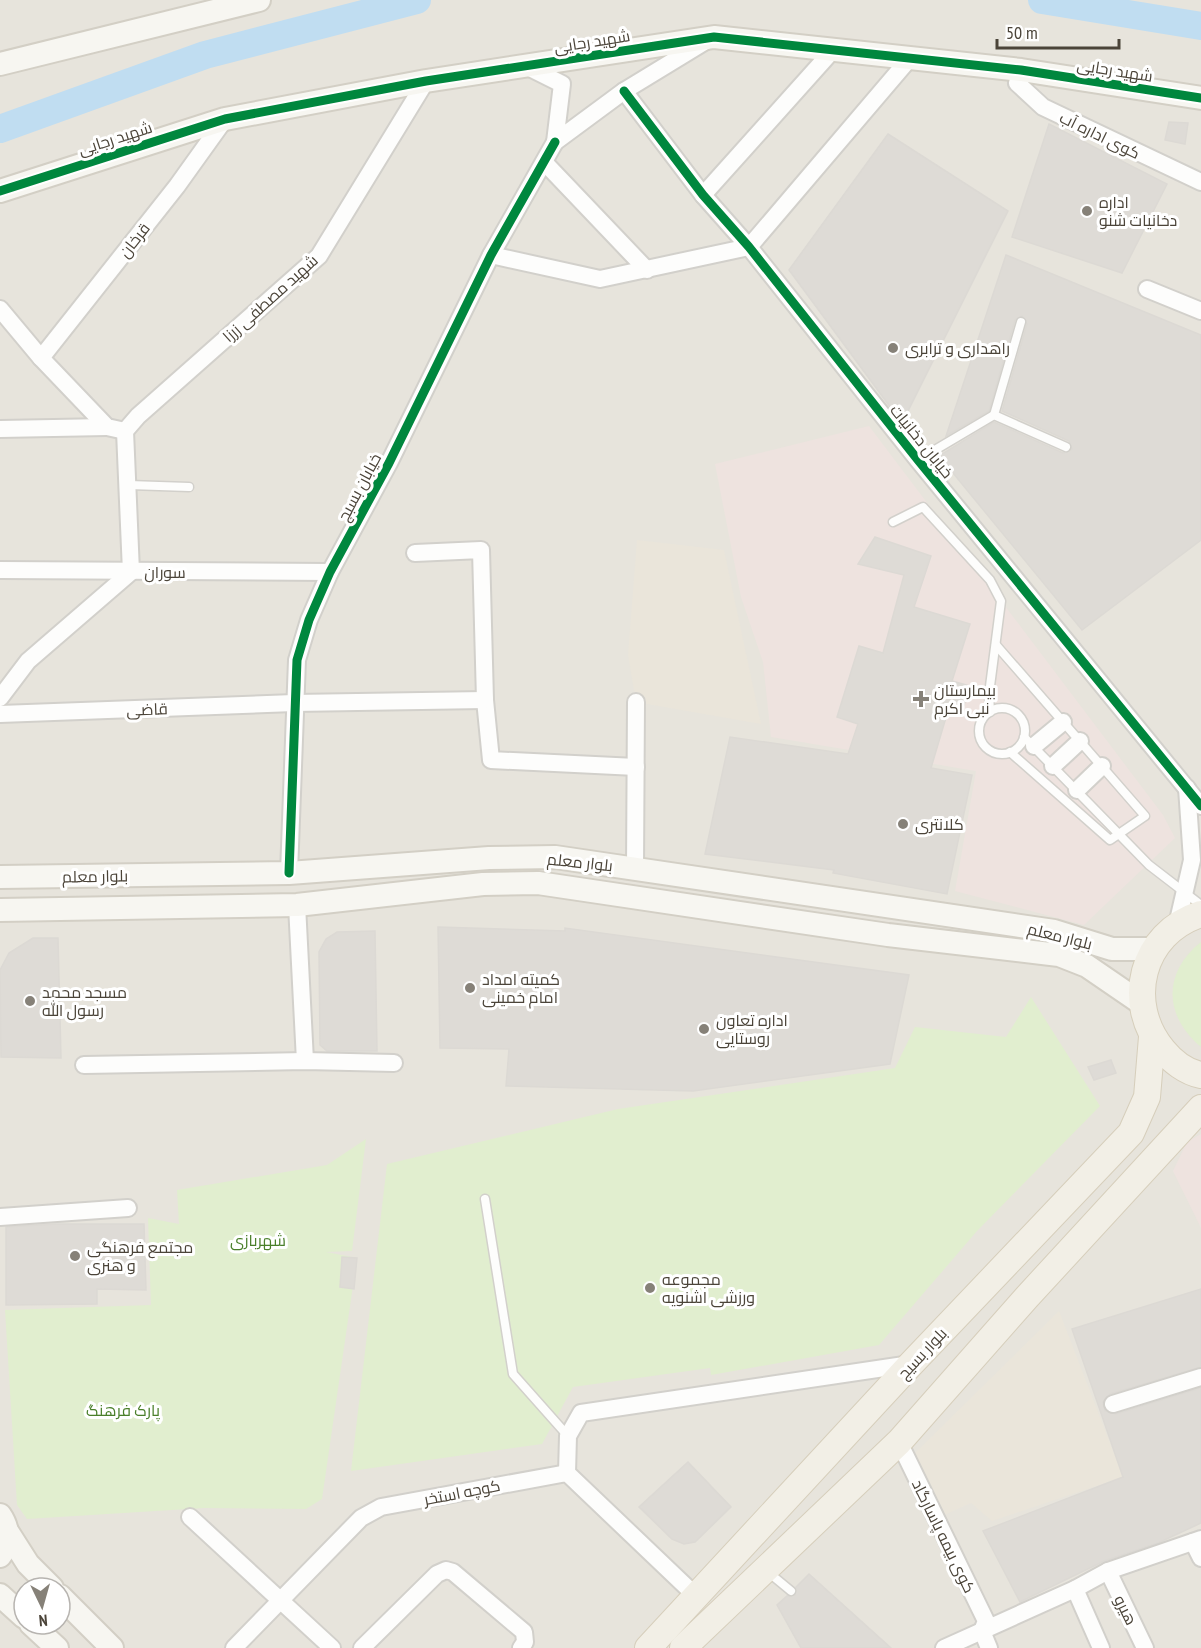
<svg xmlns="http://www.w3.org/2000/svg" width="1201" height="1648" font-family="'PT Sans Narrow',Cairo,sans-serif">
	<style>
		.residential { fill: #e7e4dc; fill-rule: evenodd }
		.education { fill: #eae5da }
		.medical { fill: #eee3df }
		.green { fill: #e1eecf }
		.lines { fill: none; stroke-linecap: round; stroke-linejoin: round }
		.river { stroke: #c0ddf1; stroke-width: 28 }
		.building { fill: #dedbd6; stroke: #dcd9d4; stroke-width: 1.5 }
		.lane-casing { stroke: #d2d0cb; stroke-width: 11 }
		.street-casing { stroke: #d2d0cb; stroke-width: 20 }
		.secondary-casing { stroke: #d3cfc5; stroke-width: 26 }
		.primary-casing { stroke: #d6cebb; stroke-width: 28 }
		.lane { stroke: #fdfdfc; stroke-width: 8 }
		.street { stroke: #fdfdfc; stroke-width: 16 }
		.secondary { stroke: #f7f6f1; stroke-width: 22 }
		.primary { stroke: #f2efe6; stroke-width: 26 }
		.cycleway-casing { stroke: #fff; stroke-width: 13 }
		.cycleway { stroke: #00873e; stroke-width: 9 }
		.poi-dot { fill: #868178; stroke: #fff; stroke-width: 2 }
		.labels { text-anchor: middle; dominant-baseline: central; stroke-width: 6; stroke-linejoin: round; paint-order: stroke }
		.street-label { font-size: 16px; fill: #4b4439; stroke: #fff }
		.poi-label { font-size: 16px; fill: #4b4439; stroke: #fff; text-anchor: start }
		.park-label { font-size: 16px; fill: #4a7f2a; stroke: #fff }
	</style>
	<rect width="100%" height="100%" fill="#f4f2ee"/>
	<path class="residential" d="M0,0H1201V1648H0ZM24,1588H60V1624H24Z"/>
	<g class="education">
		<path d="M637,540L724,550L761,724L636,702L628,655Z"/>
		<path d="M1059,1311L1123,1477L992,1521L971,1503L942,1516L912,1456Z"/>
	</g>
	<g class="medical">
		<path d="M869,426L1163,815L1175,838L1084,925L955,891L976,771L771,737L763,662L741,597L715,464Z"/>
		<path d="M1201,1134V1228L1173,1171L1187,1142Z"/>
	</g>
	<g class="green">
		<path d="M1201,942V1047C1164,1016 1162,973 1201,942Z"/>
		<path d="M1031,997L1100,1106L977,1231L879,1345L711,1375L710,1368L573,1387L542,1444L351,1471L387,1164L618,1109L895,1068L915,1027L1006,1037Z"/>
		<path d="M366,1139L352,1251L326,1252L357,1258L322,1499L306,1509L204,1508L27,1519L17,1505L5,1310L151,1305L148,1218L179,1224L177,1190L327,1165Z"/>
	</g>
	<g class="lines">
		<g class="river">
			<path d="M1042,0L1201,26"/>
			<path d="M0,129L205,55L417,0"/>
		</g>
	</g>
	<g class="building">
		<path d="M1169,122L1188,123L1185,144L1165,140Z"/>
		<path d="M1049,124L1167,184L1122,273L1012,237Z"/>
		<path d="M888,134L1008,211L902,423L789,270Z"/>
		<path d="M1006,255L1201,335V540L1082,630L939,456L994,422L1063,453L1072,449L1069,441L1002,411L1027,324L1022,316L1015,320L989,411L946,436Z"/>
		<path d="M875,537L931,556L914,607L970,624L952,681L970,686L963,708L950,704L931,768L972,775L947,894L833,873L834,870L705,854L730,737L848,754L858,724L837,717L859,646L883,653L904,575L858,564Z"/>
		<path d="M438,927L565,931V928L909,975L890,1064L693,1091L506,1086L509,1049L440,1048Z"/>
		<path d="M375,931L377,1051H327L320,1045L319,952L326,939L337,932Z"/>
		<path d="M33,938H58L61,1058L1,1057L0,970L9,953Z"/>
		<path d="M1111,1060L1116,1073L1094,1080L1088,1067Z"/>
		<path d="M57,1224H144L146,1290L97,1289V1304L6,1305V1227Z"/>
		<path d="M342,1257L357,1258L354,1289L340,1287Z"/>
		<path d="M1201,1289V1367L1110,1394L1103,1402L1105,1411L1116,1414L1201,1388V1523L1158,1543L1104,1561L1020,1602L983,1531L1123,1477L1072,1329Z"/>
		<path d="M688,1462L731,1507L695,1542L684,1544L672,1539L639,1507Z"/>
		<path d="M809,1574L891,1648H801L777,1605L787,1596L795,1595L796,1587Z"/>
	</g>
	<g class="lines">
		<g class="lane-casing">
			<g id="lane">
				<path d="M994,415L1021,322"/>
				<path d="M918,460L994,415L1066,447"/>
				<path d="M129,485L189,487"/>
				<path d="M893,522L923,507L990,580L1001,601L989,694L990,712"/>
				<path d="M996,645L1145,816L1110,840L1010,752"/>
				<circle cx="1002" cy="731" r="23"/>
				<path d="M1024,737L1149,865L1201,905"/>
				<path d="M485,1199L513,1374L568,1436"/>
				<path d="M768,1572L791,1591"/>
			</g>
		</g>
		<g class="street-casing">
			<g id="street">
				<path d="M528,67L562,84L555,142L624,91L706,41"/>
				<path d="M1021,70L1017,83L1043,107L1201,182"/>
				<path d="M624,91L703,195L749,247L918,460L1201,806"/>
				<path d="M545,163L647,270"/>
				<path d="M703,195L833,50"/>
				<path d="M491,255L600,279L749,247L910,58"/>
				<path d="M1147,289L1201,311"/>
				<path d="M0,309L41,358L107,427L125,431"/>
				<path d="M41,358L177,186L225,119"/>
				<path d="M0,429L107,427"/>
				<path d="M125,431L138,416L319,256L426,81"/>
				<path d="M415,553L481,550L485,700L491,760L636,767"/>
				<path d="M0,570L330,572"/>
				<path d="M0,698L28,661L131,572L125,431"/>
				<path d="M0,714L294,703L485,700"/>
				<path d="M1034,746L1063,722"/>
				<path d="M1053,766L1080,741"/>
				<path d="M1077,790L1102,766"/>
				<path d="M635,868L636,702"/>
				<path d="M289,873L297,660L309,620L330,572L389,463L491,255L555,142"/>
				<path d="M297,905L305,1061"/>
				<path d="M1177,925L1192,860L1187,788"/>
				<path d="M84,1065L305,1061L394,1063"/>
				<path d="M0,1217L128,1208"/>
				<path d="M1113,1404L1201,1377"/>
				<path d="M899,1442L986,1621L982,1631"/>
				<path d="M567,1473L568,1436L581,1413L911,1364"/>
				<path d="M190,1517L332,1648"/>
				<path d="M1193,1542L1201,1558"/>
				<path d="M1108,1571L1145,1648"/>
				<path d="M1075,1589L1101,1648"/>
				<path d="M982,1631L989,1648"/>
				<path d="M234,1648L361,1518L381,1507L567,1473L697,1597"/>
				<path d="M362,1648L437,1574L446,1570L453,1572L524,1632L525,1642L521,1648"/>
				<path d="M944,1648L1075,1589L1108,1571L1201,1539"/>
			</g>
		</g>
		<g class="secondary-casing">
			<g id="secondary">
				<path d="M0,64L259,0"/>
				<path d="M0,191L225,119L426,81L714,37L1021,70L1201,98"/>
				<path d="M0,877L289,873L489,858L555,857L1054,931L1112,949H1154"/>
				<path d="M0,910L297,905L483,884L538,883L888,935L1059,955L1087,966L1141,1003"/>
				<path d="M0,1515C9,1528 10,1544 0,1556"/>
				<path d="M7,1531L28,1564L52,1588"/>
				<path d="M0,1595L24,1617"/>
				<path d="M60,1596L112,1648"/>
				<path d="M31,1624L57,1648"/>
			</g>
		</g>
		<g class="primary-casing">
			<g id="primary">
				<path d="M1201,914C1141,933 1124,1003 1163,1050C1172,1061 1186,1072 1201,1075"/>
				<path d="M648,1648L911,1364L1131,1133L1147,1097L1152,1037"/>
				<path d="M683,1648L899,1442L1027,1297L1201,1108"/>
			</g>
		</g>
		<use href="#lane" class="lane"/>
		<use href="#street" class="street"/>
		<use href="#secondary" class="secondary"/>
		<use href="#primary" class="primary"/>
		<g class="cycleway-casing">
			<g id="cycleway">
				<path d="M624,91L703,195L749,247L918,460L1201,806"/>
				<path d="M0,191L225,119L426,81L714,37L1021,70L1201,98"/>
				<path d="M289,873L297,660L309,620L330,572L389,463L491,255L555,142"/>
			</g>
		</g>
		<use href="#cycleway" class="cycleway"/>
	</g>
	<g class="poi-dot">
		<circle cx="1087" cy="211" r="6"/>
		<circle cx="893" cy="348" r="6"/>
		<path d="M918 690h6v6h6v6h-6v6h-6v-6h-6v-6h6z"/>
		<circle cx="903" cy="824" r="6"/>
		<circle cx="470" cy="988" r="6"/>
		<circle cx="30" cy="1001" r="6"/>
		<circle cx="704" cy="1029" r="6"/>
		<circle cx="75" cy="1256" r="6"/>
		<circle cx="650" cy="1288" r="6"/>
	</g>
	<g class="labels">
		<g class="street-label">
			<text transform="translate(592 41) rotate(-9)">شهید رجایی</text>
			<text transform="translate(1115 70) rotate(9)">شهید رجایی</text>
			<text transform="translate(1100 135) rotate(26)">کوی اداره آب</text>
			<text transform="translate(115 138) rotate(-18)">شهید رجایی</text>
			<text transform="translate(134 240) rotate(-52)">قرخان</text>
			<text transform="translate(270 298) rotate(-42)">شهید مصطفی زرزا</text>
			<text transform="translate(922 441) rotate(51)">خیابان دخانیات</text>
			<text transform="translate(359 487) rotate(-62)">خیابان بسبچ</text>
			<text x="165" y="572">سوران</text>
			<text transform="translate(147 709) rotate(-2)">قاضی</text>
			<text transform="translate(580 862) rotate(6)">بلوار معلم</text>
			<text transform="translate(95 876) rotate(-1)">بلوار معلم</text>
			<text transform="translate(1060 936) rotate(14)">بلوار معلم</text>
			<text transform="translate(922 1353) rotate(-47)">بلوار بسیج</text>
			<text transform="translate(462 1492) rotate(-11)">کوچه استخر</text>
			<text transform="translate(944 1536) rotate(64)">کوی بیمه پاسارگاد</text>
			<text transform="translate(1126 1610) rotate(64)">هیرو</text>
		</g>
		<g class="poi-label">
			<text x="1099" y="202">اداره<tspan x="1099" dy="18">دخانیات شنو</tspan></text>
			<text x="905" y="348">راهداری و ترابری</text>
			<text x="934" y="690">بیمارستان<tspan x="934" dy="18">نبی اکرم</tspan></text>
			<text x="915" y="824">کلانتری</text>
			<text x="482" y="979">کمیته امداد<tspan x="482" dy="18">امام خمینی</tspan></text>
			<text x="42" y="992">مسجد محمد<tspan x="42" dy="18">رسول الله</tspan></text>
			<text x="716" y="1020">اداره تعاون<tspan x="716" dy="18">روستایی</tspan></text>
			<text x="87" y="1247">مجتمع فرهنگی<tspan x="87" dy="18">و هنری</tspan></text>
			<text x="662" y="1279">مجموعه<tspan x="662" dy="18">ورزشی اشنویه</tspan></text>
		</g>
		<g class="park-label">
			<text x="258" y="1240">شهربازی</text>
			<text x="123" y="1410">پارک فرهنگ</text>
		</g>
	</g>
	<g transform="translate(42 1606) rotate(175)"><circle r="28" fill="#ffffff" stroke="#b7b4b0" stroke-width="1.5"/>
	<path d="M0-4.5L10 22L0 15L-10 22Z" fill="#868178"/>
	<text y="-9" font-size="16" font-weight="bold" text-anchor="middle" fill="#4b4439">N</text>
	</g>
	<path d="M997 39v9h122v-9" fill="none" stroke="#4b4439" stroke-width="3"/>
	<text x="1006" y="39" font-size="18" fill="#4b4439" stroke="#ffffff" stroke-width="4.5" paint-order="stroke">50 m</text>
</svg>
